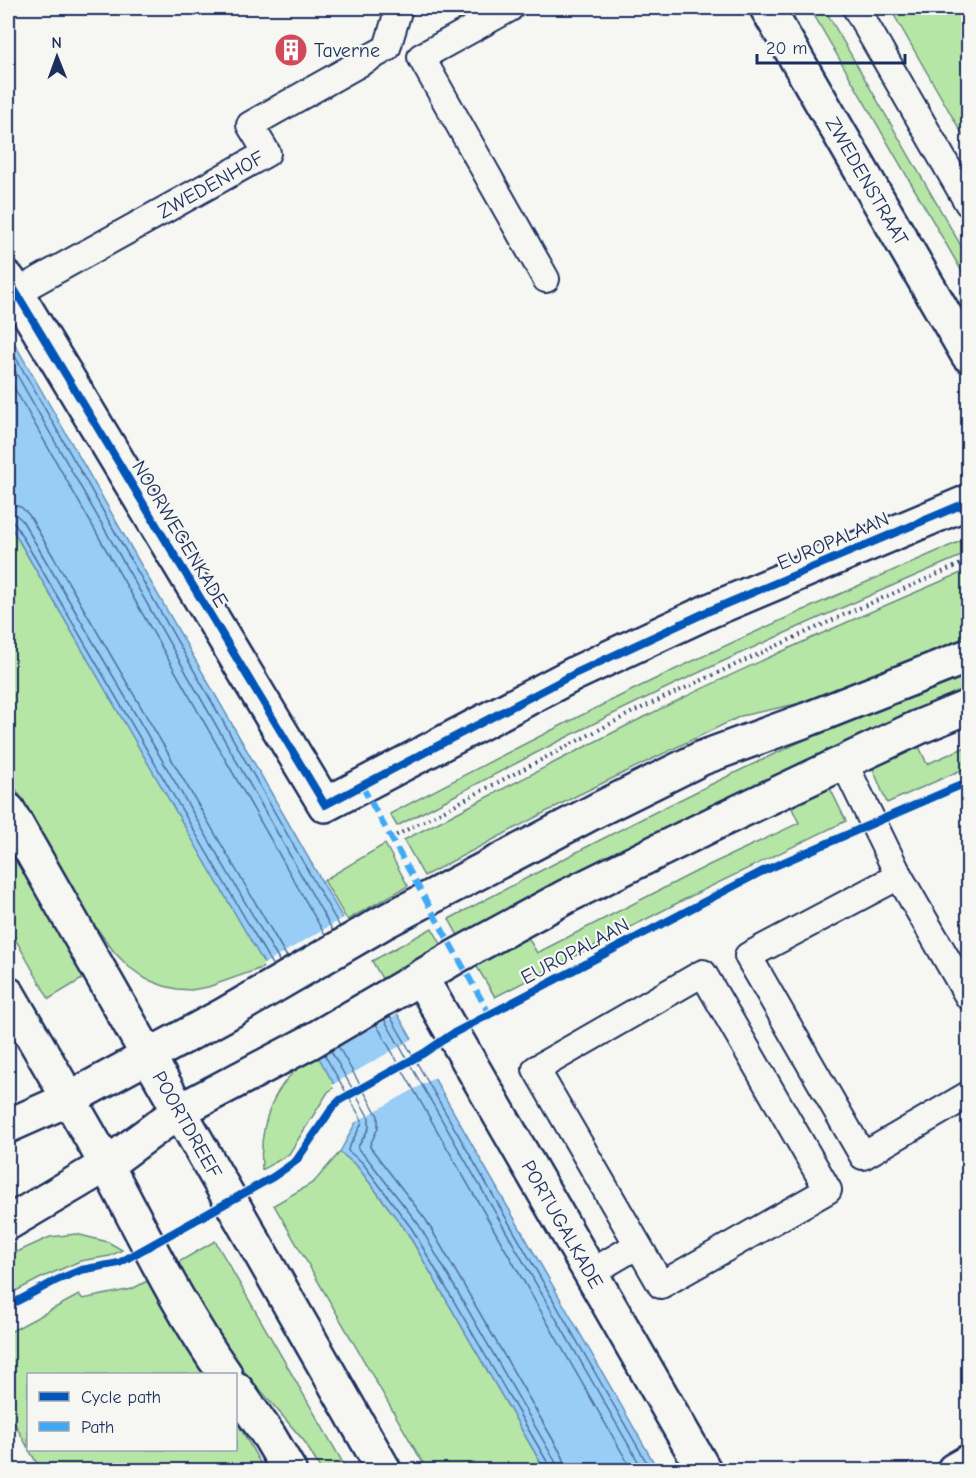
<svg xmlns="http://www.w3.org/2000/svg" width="976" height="1478" font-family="'Comic Neue',sans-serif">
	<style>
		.green { fill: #b6e6a5; stroke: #688a82; stroke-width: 1.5 }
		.water { fill: #97cdf6; stroke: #658eb9; stroke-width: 1.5 }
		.pier { fill: #f6f6f2 }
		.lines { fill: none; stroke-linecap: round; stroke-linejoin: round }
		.shore { stroke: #4d6e9b; stroke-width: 1.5 }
		.service-casing { stroke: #1b2f5e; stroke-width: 30 }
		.minor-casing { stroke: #1b2f5e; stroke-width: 38 }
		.tertiary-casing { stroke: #1b2f5e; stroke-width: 38 }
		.secondary-casing { stroke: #1b2f5e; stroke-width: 38 }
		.path { stroke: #1b2f5e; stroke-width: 4; stroke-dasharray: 1.5 4.5; stroke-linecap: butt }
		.service { stroke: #f6f6f2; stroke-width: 26 }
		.minor { stroke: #f6f6f2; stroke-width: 33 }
		.tertiary { stroke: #f6f6f2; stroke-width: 33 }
		.secondary { stroke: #f6f6f2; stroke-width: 33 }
		.quiet { stroke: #3fa9f5; stroke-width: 6; stroke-dasharray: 12 6; stroke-linecap: butt }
		.cycleway-casing { stroke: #f6f6f2; stroke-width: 11 }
		.cycleway { stroke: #0057b8; stroke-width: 8 }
		.labels { text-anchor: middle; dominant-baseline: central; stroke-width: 4.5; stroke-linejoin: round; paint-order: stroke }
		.poi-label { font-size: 20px; fill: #1b2f5e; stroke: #f6f6f2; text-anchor: start }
		.street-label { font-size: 20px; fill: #1b2f5e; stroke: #f6f6f2 }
	</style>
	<rect width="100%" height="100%" fill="#f6f6f2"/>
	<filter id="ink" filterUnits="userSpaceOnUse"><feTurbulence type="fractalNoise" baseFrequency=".0167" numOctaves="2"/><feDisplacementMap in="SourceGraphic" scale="12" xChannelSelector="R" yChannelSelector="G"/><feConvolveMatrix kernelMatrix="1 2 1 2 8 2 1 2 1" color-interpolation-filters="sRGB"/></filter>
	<g filter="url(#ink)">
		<g class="green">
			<path d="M810,8H824L968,258V282Z"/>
			<path d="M890,8H968V144Z"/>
			<path d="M8,522L267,966L208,987L191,990L177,989L164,986L146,979L129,967L115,953L92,922L8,775Z"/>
			<path d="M968,538V553C840,608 712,664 587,727C523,759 460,793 397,826L390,814C483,765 575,717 670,672C768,625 868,581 968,538Z"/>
			<path d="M968,570V642L861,690L741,716L578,795L424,876L404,840C482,800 560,759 638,720C746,666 857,617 968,570Z"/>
			<path d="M968,668V695L461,941L449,919C560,860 671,802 785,749C846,721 908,695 968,668Z"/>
			<path d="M918,744L927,764L968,746V767L887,803L871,764Z"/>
			<path d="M828,784L846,821L695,894L495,997L474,962L526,934L537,953L709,865L799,823L789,802Z"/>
			<path d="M8,836L87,976L49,999L8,926Z"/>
			<path d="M385,844L408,886L347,920L324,880Z"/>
			<path d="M432,928L444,949L384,982L372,961Z"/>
			<path d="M318,1055L336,1086L328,1092L289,1154L262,1170C259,1131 269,1090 302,1065C307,1062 312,1059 318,1055Z"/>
			<path d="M340,1152L357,1166L407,1232L545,1470H427L274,1205L314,1182Z"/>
			<path d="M76,1234L108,1242L122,1250L110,1256L80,1261L43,1277L8,1295V1256L50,1237Z"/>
			<path d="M215,1241L347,1470H321L304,1441L226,1350L177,1263Z"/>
			<path d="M149,1280L209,1374H28V1448L8,1411V1333L79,1295L83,1299L132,1289Z"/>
			<path d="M236,1420L264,1470H41L29,1450H236Z"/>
		</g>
		<path class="water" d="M8,332L658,1470H545L407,1232L357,1166L340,1152L356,1122L8,522Z"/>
		<g class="pier">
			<path d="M345,917L399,1013L317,1059L262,965Z"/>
			<path d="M414,1038L436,1077L354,1123L332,1085Z"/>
		</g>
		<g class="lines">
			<g class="shore">
				<path d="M8,344L340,927"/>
				<path d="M8,359L333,931"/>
				<path d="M8,377L325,935"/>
				<path d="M8,504L21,507L29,515L287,957"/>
				<path d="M8,513L16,515L22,520L280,962"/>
				<path d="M8,520L12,521L15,524L273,966"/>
				<path d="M390,1016L651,1470"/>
				<path d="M384,1019L643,1470"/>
				<path d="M376,1024L632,1470"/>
				<path d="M338,1046L378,1116V1128L370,1145V1147L426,1220L563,1457L566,1470"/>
				<path d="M331,1051L369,1118V1128L358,1147V1149L367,1158L419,1225L555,1461L557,1470"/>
				<path d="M324,1054L362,1120L361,1125L348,1149V1151L362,1162L412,1229L549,1465L550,1470"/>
			</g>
			<g class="service-casing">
				<g id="service">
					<path d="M510,8L421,57L546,279"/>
					<path d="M856,8L968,203"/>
					<path id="s1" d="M15,293L267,153L250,125L387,48L399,8"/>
					<path d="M844,763L899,876L968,996"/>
					<path d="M899,876L748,956L863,1156L968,1095"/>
					<path d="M590,1273L638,1245L661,1285L828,1190L703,973L536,1069L638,1245"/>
				</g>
			</g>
			<g class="minor-casing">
				<g id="minor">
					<path id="s2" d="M767,8L968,355"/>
					<path d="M8,279L325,805L576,673L709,611L968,502"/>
					<path id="s3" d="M421,978L704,1470"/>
					<path d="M8,1126L69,1099"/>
					<path d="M8,1223L106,1165"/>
					<path d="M954,1470L968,1462"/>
				</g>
			</g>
			<g class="tertiary-casing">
				<g id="tertiary">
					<path d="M69,1099L224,1015L382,923L599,809L702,758L806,720L968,656"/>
					<path d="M106,1165L179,1111L308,1043L457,956L567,896L717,822L919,727L968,707"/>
				</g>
			</g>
			<g class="secondary-casing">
				<g id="secondary">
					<path id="s4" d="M8,810C134,1030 259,1250 384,1470"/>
					<path d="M8,994C41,1051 74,1107 106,1164C144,1235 179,1309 225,1374"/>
					<path d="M236,1389L269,1436L289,1470"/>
				</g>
			</g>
			<g class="path">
				<path d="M963,8L968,15"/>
				<path d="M391,838L633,712L848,613L968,561"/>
			</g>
			<use href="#service" class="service"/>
			<use href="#minor" class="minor"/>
			<use href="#tertiary" class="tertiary"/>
			<use href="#secondary" class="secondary"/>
			<path class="quiet" d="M362,786L490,1015"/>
			<g class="cycleway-casing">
				<g id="cycleway">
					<path d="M8,279L325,805L576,673L709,611L968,502"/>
					<path d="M8,1306L57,1280L81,1270L119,1263L273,1177L296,1161L333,1107L340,1100L424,1053L452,1034L761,872L968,782"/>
				</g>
			</g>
			<use href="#cycleway" class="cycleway"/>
		</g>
	</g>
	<defs>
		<g id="building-disc" transform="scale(1.725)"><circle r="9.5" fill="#d1495b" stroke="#f6f6f2"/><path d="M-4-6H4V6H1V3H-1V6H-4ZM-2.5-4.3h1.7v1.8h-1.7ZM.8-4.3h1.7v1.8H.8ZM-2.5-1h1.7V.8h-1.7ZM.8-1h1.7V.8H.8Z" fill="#fff"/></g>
	</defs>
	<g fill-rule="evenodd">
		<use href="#building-disc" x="291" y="50"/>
	</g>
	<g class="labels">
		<g class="poi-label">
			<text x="314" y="50">Taverne</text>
		</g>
		<g class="street-label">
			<text stroke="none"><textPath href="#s2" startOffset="200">ZWEDENSTRAAT</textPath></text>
			<text stroke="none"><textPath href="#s1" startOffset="224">ZWEDENHOF</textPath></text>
			<text transform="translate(180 534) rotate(59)">NOORWEGENKADE</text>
			<text transform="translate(833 541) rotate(-23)">EUROPALAAN</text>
			<text transform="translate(575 951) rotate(-28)">EUROPALAAN</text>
			<text stroke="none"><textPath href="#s4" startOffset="362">POORTDREEF</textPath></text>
			<text stroke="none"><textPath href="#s3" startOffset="284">PORTUGALKADE</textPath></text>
		</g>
	</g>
	<rect width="976" height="1478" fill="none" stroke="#f6f6f2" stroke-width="30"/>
	<rect x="15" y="15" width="946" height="1448" fill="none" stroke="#1b2f5e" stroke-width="2" filter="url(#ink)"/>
	<rect x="27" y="1373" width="210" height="78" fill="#f6f6f2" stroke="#9ea6b7" stroke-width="1.5"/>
	<rect x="39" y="1392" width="30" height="9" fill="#0057b8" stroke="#9ea6b7" stroke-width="1.5"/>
	<text x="81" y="1403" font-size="18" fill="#1b2f5e">Cycle path</text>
	<rect x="39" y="1422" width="30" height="9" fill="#3fa9f5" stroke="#9ea6b7" stroke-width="1.5"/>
	<text x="81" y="1433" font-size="18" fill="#1b2f5e">Path</text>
	<g transform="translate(57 57) rotate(359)" stroke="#f6f6f2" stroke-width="4.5" paint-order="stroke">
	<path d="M0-4.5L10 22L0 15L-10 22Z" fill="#1b2f5e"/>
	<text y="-9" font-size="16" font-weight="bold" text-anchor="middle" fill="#1b2f5e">N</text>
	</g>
	<path d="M757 54v9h148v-9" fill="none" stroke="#1b2f5e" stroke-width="3"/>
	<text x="766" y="54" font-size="18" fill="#1b2f5e" stroke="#f6f6f2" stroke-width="4.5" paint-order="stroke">20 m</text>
</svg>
